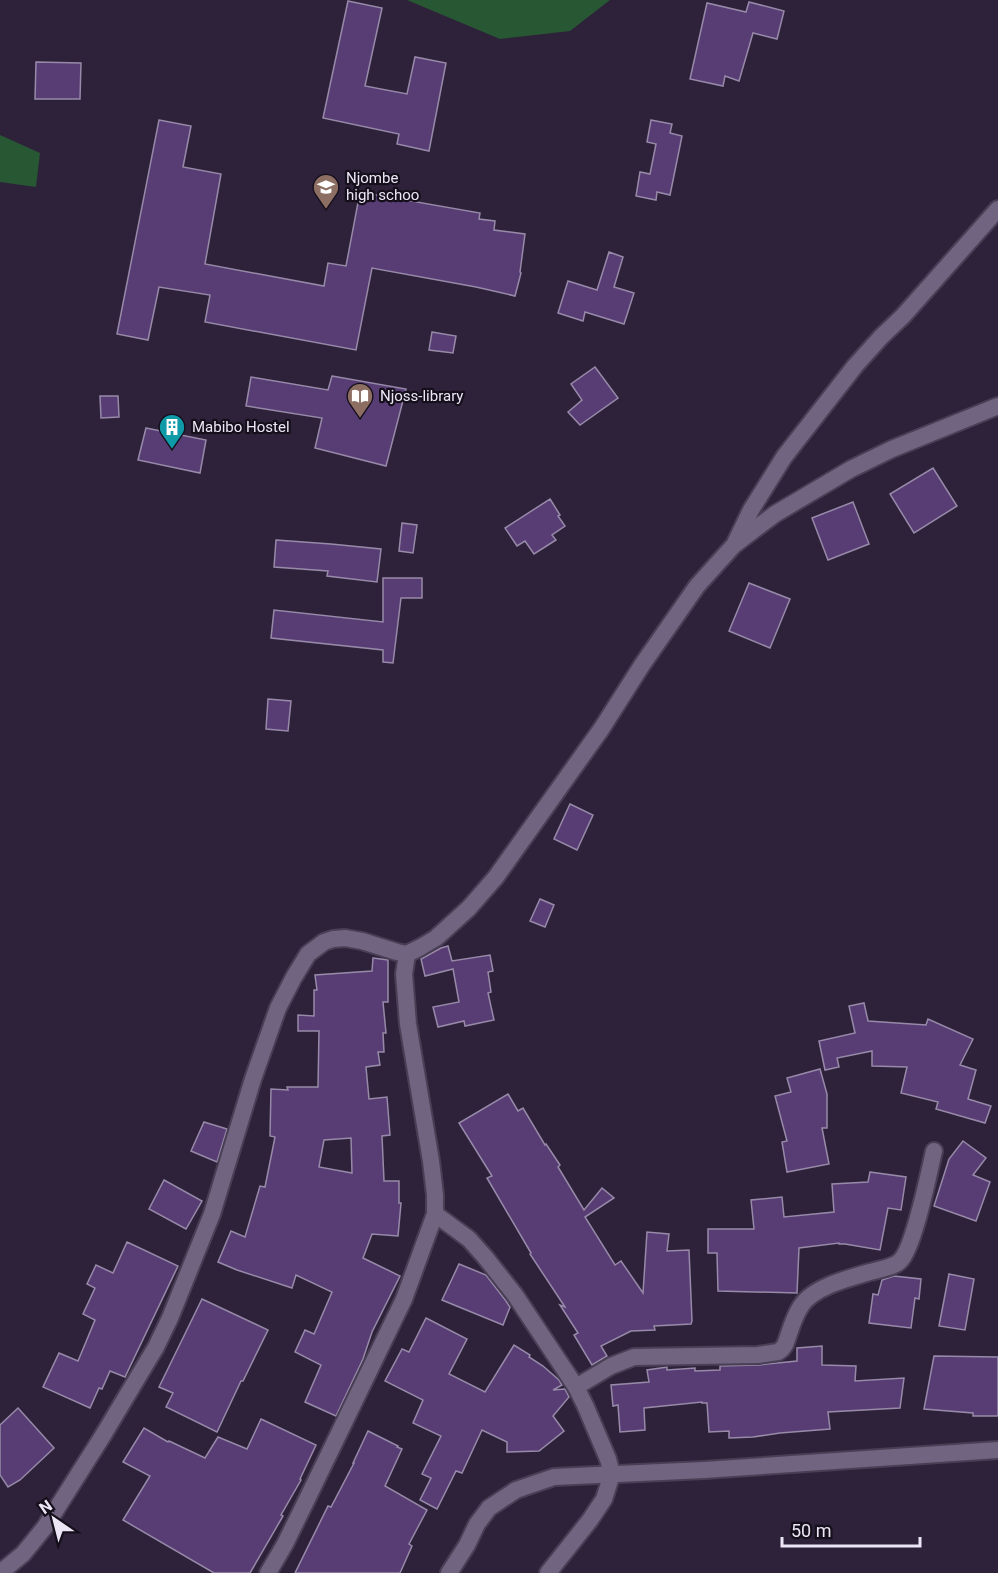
<svg xmlns="http://www.w3.org/2000/svg" width="998" height="1573" font-family="Roboto,sans-serif">
	<style>
		.green { fill: #285733 }
		.building { fill: #583d75; stroke: #978aa8; stroke-width: 1.5; fill-rule: evenodd }
		.lines { fill: none; stroke-linecap: round; stroke-linejoin: round }
		.minor-casing { stroke: #493f55; stroke-width: 20 }
		.minor { stroke: #716481; stroke-width: 16 }
		.labels { text-anchor: middle; dominant-baseline: central; stroke-width: 4.5; stroke-linejoin: round; paint-order: stroke }
		.poi-label { font-size: 15px; fill: #ece5f6; stroke: #140f1a; text-anchor: start }
	</style>
	<rect width="100%" height="100%" fill="#2e223b"/>
	<g class="green">
		<path d="M407,0H610L570,31L500,39Z"/>
		<path d="M0,135L40,153L36,187L0,182Z"/>
	</g>
	<g class="building">
		<path d="M348,1L382,8L365,86L407,94L415,57L446,63L429,151L397,144L399,134L323,118Z"/>
		<path d="M749,2L784,11L777,39L753,33L739,81L725,76L723,86L690,79L707,3L746,12Z"/>
		<path d="M36,62L81,63L80,99H35Z"/>
		<path d="M159,120L191,126L183,167L221,174L205,264L324,286L328,263L346,266L360,192L480,213L479,219L495,221L494,230L525,234L520,272L521,273L515,296L476,287L372,268L356,350L205,322L210,295L159,287L148,340L117,334Z"/>
		<path d="M651,120L672,124L670,133L682,136L670,195L657,192L656,200L636,196L640,172L650,174L656,144L647,142Z"/>
		<path d="M609,252L623,257L614,287L634,293L624,324L585,312L583,321L558,313L568,281L597,290Z"/>
		<path d="M432,332L456,336L453,353L429,350Z"/>
		<path d="M595,367L618,398L580,425L568,412L582,400L571,384Z"/>
		<path d="M332,376L406,389L386,466L315,448L322,418L246,406L251,377L328,390Z"/>
		<path d="M100,396H118L119,417L101,418Z"/>
		<path d="M146,428L206,440L200,473L138,460Z"/>
		<path d="M933,468L957,506L914,533L890,494Z"/>
		<path d="M550,499L560,515L558,516L565,526L552,535L556,540L534,554L525,541L517,546L505,528Z"/>
		<path d="M853,502L869,544L828,560L812,518Z"/>
		<path d="M402,523L417,525L413,553L399,551Z"/>
		<path d="M276,540L331,544L381,549L377,582L327,576L328,571L274,567Z"/>
		<path d="M383,578H422V598H401L393,663L383,662V650L271,638L274,610L383,622Z"/>
		<path d="M749,583L790,599L770,648L729,631Z"/>
		<path d="M268,699L291,701L288,731L266,729Z"/>
		<path d="M570,804L593,815L577,850L554,839Z"/>
		<path d="M540,899L554,905L545,927L530,921Z"/>
		<path d="M448,946L452,961L490,955L493,971L488,972L491,992L488,993L494,1020L465,1026L464,1021L438,1027L433,1007L459,1002L453,969L425,976L421,959L441,948Z"/>
		<path d="M373,958L388,960V1002H383L386,1033H383L384,1052H378L380,1065L366,1067L369,1099L387,1097L390,1135L382,1136L384,1181H399V1203H401L398,1236L372,1234L363,1258L400,1276L372,1332L363,1359L336,1416L305,1402L321,1365L295,1352L305,1330L314,1334L332,1292L296,1275L292,1288L237,1270L218,1262L231,1231L245,1237L260,1186L265,1187L275,1137L270,1136L271,1089L288,1090L287,1087H318L319,1031H298V1015L314,1016V990H317L315,975L372,971ZM351,1138L352,1173L319,1167L324,1140Z"/>
		<path d="M864,1003L868,1021L926,1025L928,1019L973,1039L960,1065L976,1070L968,1099L991,1106L985,1123L936,1109L938,1102L901,1093L907,1067L872,1066V1051L837,1058L839,1067L825,1070L819,1041L855,1033L849,1006Z"/>
		<path d="M820,1069L827,1094V1128H822L829,1164L787,1172L782,1142L787,1141L775,1096L791,1092L787,1078Z"/>
		<path d="M508,1094L518,1111L523,1108L545,1145L546,1144L560,1165L558,1167L584,1210L602,1188L614,1198L585,1217L615,1265L621,1261L643,1293L647,1232L669,1234L667,1251L689,1250L692,1321L691,1324L654,1326L655,1330L631,1331L601,1346L607,1356L592,1365L574,1335L578,1333L560,1305L565,1307L530,1254L531,1253L487,1178L492,1176L459,1123Z"/>
		<path d="M204,1122L227,1129L217,1162L191,1151Z"/>
		<path d="M963,1141L986,1158L973,1175L990,1182L976,1221L934,1206L949,1159Z"/>
		<path d="M870,1172L906,1177L901,1210L888,1208L880,1250L845,1244H839V1243L799,1248L797,1293L718,1291L717,1253H708V1229H754L751,1200L782,1197L784,1217L834,1212L832,1184L868,1182Z"/>
		<path d="M164,1180L202,1201L186,1229L149,1209Z"/>
		<path d="M127,1242L178,1266L125,1377L110,1371L102,1389L99,1388L90,1408L43,1387L59,1353L78,1361L95,1320L83,1314L95,1288L87,1284L96,1265L113,1273Z"/>
		<path d="M459,1264L486,1275L506,1301L510,1307L503,1325L442,1300Z"/>
		<path d="M949,1274L974,1279L965,1330L939,1326Z"/>
		<path d="M894,1276L921,1279L919,1299L915,1298L911,1328L869,1323L873,1294L878,1295L882,1280Z"/>
		<path d="M202,1299L268,1330L243,1381H241L217,1432L166,1407L173,1393L159,1387Z"/>
		<path d="M426,1318L467,1339L449,1374L485,1392L514,1345L530,1355L529,1357L543,1366L559,1380L562,1385L553,1390L565,1389L569,1397L553,1416L564,1431L539,1451L507,1452V1442L482,1430L462,1473L456,1471L437,1509L420,1500L431,1478L422,1474L441,1436L413,1423L423,1400L385,1381L402,1349L409,1352Z"/>
		<path d="M822,1346V1365L856,1366L855,1381L904,1378L900,1408L828,1412L830,1429L780,1433L753,1437L729,1438V1431L709,1432L707,1403H702V1402L644,1408L645,1430L620,1432L618,1405L613,1406L611,1385L649,1382L647,1370L667,1367V1370L695,1368V1371L720,1370V1366L758,1365L797,1361V1348Z"/>
		<path d="M934,1356L998,1357V1416H973V1413L924,1409Z"/>
		<path d="M18,1408L54,1448L20,1480L8,1487L0,1475V1425Z"/>
		<path d="M261,1419L316,1445L300,1479L301,1480L281,1515L283,1516L250,1573H214L123,1520L150,1476L123,1462L144,1428L168,1442L169,1441L205,1458L218,1437L247,1449Z"/>
		<path d="M368,1431L398,1446L397,1447L402,1449L385,1486L427,1510L409,1544L412,1546L400,1573H295L328,1506L331,1507L354,1463H353Z"/>
	</g>
	<g class="lines">
		<g class="minor-casing">
			<g id="minor">
				<path d="M736,541L751,510L784,457L855,366L881,337L903,316L998,209"/>
				<path d="M435,1214L469,1239L485,1257L515,1295L576,1387L585,1405L608,1459L612,1474L604,1499L590,1520L548,1573"/>
				<path d="M576,1387L611,1366L634,1357L758,1355L778,1352L782,1349L785,1345C790,1332 793,1318 801,1306C813,1287 849,1278 870,1272C879,1269 893,1268 900,1261C914,1248 929,1172 934,1151"/>
				<path d="M0,1573L23,1554L45,1527L102,1437L156,1347L170,1318L212,1214L253,1079L278,1008L294,977L308,954L324,942L333,939L345,938L362,941L397,952L407,954L421,947L436,938L469,908L496,877L602,728L642,665L697,586L734,545L775,514L851,469L892,449L998,406"/>
				<path d="M268,1573L285,1544L310,1493L404,1299L435,1214V1195L431,1161L408,1024L404,974L407,954"/>
				<path d="M449,1573L467,1545L477,1524L489,1508L516,1490L554,1477L704,1470L998,1450"/>
			</g>
		</g>
		<use href="#minor" class="minor"/>
	</g>
	<defs>
		<g id="school-pin" transform="scale(1.35)"><path d="M0 17L-7.5 6A9.5 9.5 0 1 1 7.5 6Z" fill="#8d6e63" stroke="#140f1a"/><path d="M0-5L7-2L0 1L-7-2ZM-4 1L0 2.5L4 1V4Q0 6-4 4Z" fill="#fff"/></g>
		<g id="library-pin" transform="scale(1.35)"><path d="M0 17L-7.5 6A9.5 9.5 0 1 1 7.5 6Z" fill="#8d6e63" stroke="#140f1a"/><path d="M-6-4Q-3-5.5-.7-3.5V5Q-3 3-6 4ZM6-4Q3-5.5 .7-3.5V5Q3 3 6 4Z" fill="#fff"/></g>
		<g id="building-pin" transform="scale(1.35)"><path d="M0 17L-7.5 6A9.5 9.5 0 1 1 7.5 6Z" fill="#0f9aa8" stroke="#140f1a"/><path d="M-4-6H4V6H1V3H-1V6H-4ZM-2.5-4.3h1.7v1.8h-1.7ZM.8-4.3h1.7v1.8H.8ZM-2.5-1h1.7V.8h-1.7ZM.8-1h1.7V.8H.8Z" fill="#fff"/></g>
	</defs>
	<g fill-rule="evenodd">
		<use href="#school-pin" x="326" y="187"/>
		<use href="#library-pin" x="360" y="396"/>
		<use href="#building-pin" x="172" y="427"/>
	</g>
	<g class="labels">
		<g class="poi-label">
			<text x="346" y="178">Njombe<tspan x="346" dy="17">high schoo</tspan></text>
			<text x="380" y="396">Njoss-library</text>
			<text x="192" y="427">Mabibo Hostel</text>
		</g>
	</g>
	<g transform="translate(54 1519) rotate(325)" stroke="#140f1a" stroke-width="4.5" paint-order="stroke">
	<path d="M0-4.5L10 22L0 15L-10 22Z" fill="#ece5f6"/>
	<text y="-9" font-size="16" font-weight="bold" text-anchor="middle" fill="#ece5f6">N</text>
	</g>
	<path d="M782 1537v9h138v-9" fill="none" stroke="#ece5f6" stroke-width="3"/>
	<text x="791" y="1537" font-size="18" fill="#ece5f6" stroke="#140f1a" stroke-width="4.5" paint-order="stroke">50 m</text>
</svg>
